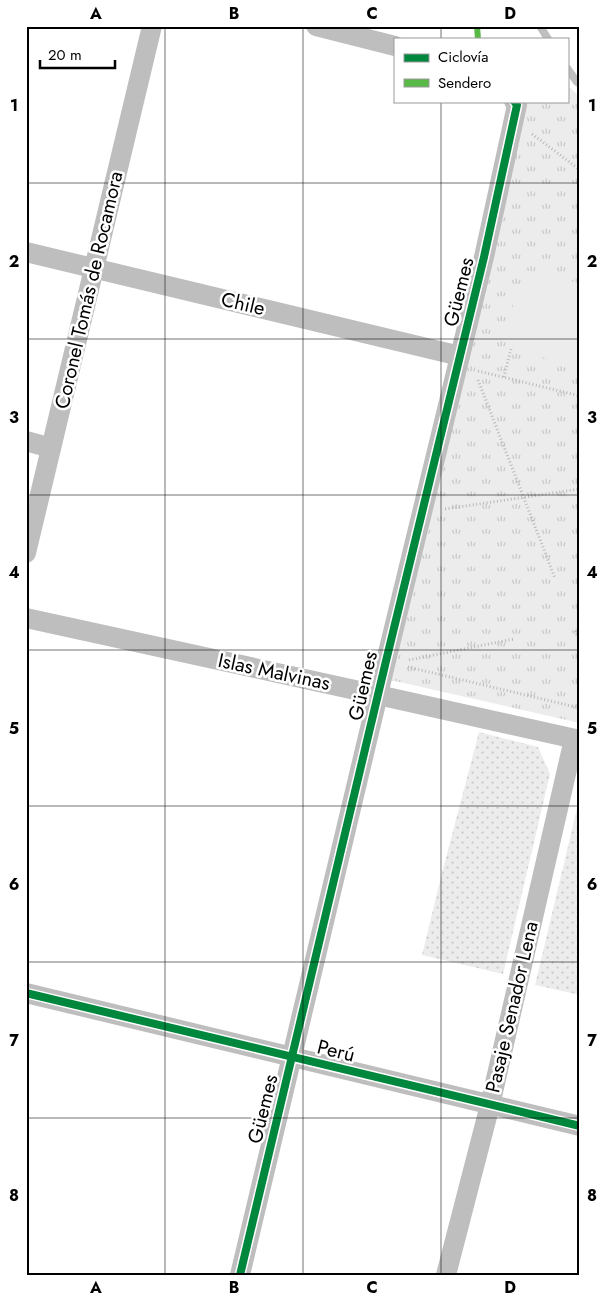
<svg xmlns="http://www.w3.org/2000/svg" width="606" height="1301" font-family="Jost,sans-serif">
	<style>
		.grass { fill: url(#grass-dots) }
		.park { fill: url(#park-tufts) }
		.pitch { fill: #ececec }
		.lines { fill: none; stroke-linecap: round; stroke-linejoin: round }
		.stream { stroke: #bfbfbf; stroke-width: 8 }
		.path { stroke: #b9b9b9; stroke-width: 3; stroke-dasharray: 1 2.5; stroke-linecap: butt }
		.minor { stroke: #bebebe; stroke-width: 20 }
		.quiet { stroke: #58b947; stroke-width: 6; stroke-dasharray: 12 6; stroke-linecap: butt }
		.cycleway-casing { stroke: #fff; stroke-width: 11 }
		.cycleway { stroke: #00873e; stroke-width: 8 }
		.grid { fill: none; stroke: #000; stroke-width: 1; stroke-opacity: 0.55 }
		.labels { text-anchor: middle; dominant-baseline: central; stroke-width: 5; stroke-linejoin: round; paint-order: stroke }
		.street-label { font-size: 20px; fill: #000; stroke: #fff }
		.neatline { fill: none; stroke: #000; stroke-width: 2 }
		.grid-label { font-size: 16px; text-anchor: middle; font-weight: bold; fill: #000 }
	</style>
	<defs>
		<pattern id="grass-dots" width="8" height="8" patternUnits="userSpaceOnUse" patternTransform="scale(1.25)"><rect width="8" height="8" fill="#ececec"/><path d="M2 2h.1M6 6h.1" fill="none" stroke="#c9c9c9" stroke-width="1.8" stroke-linecap="round"/></pattern>
		<pattern id="park-tufts" width="24" height="20" patternUnits="userSpaceOnUse" patternTransform="scale(1.25)"><rect width="24" height="20" fill="#ececec"/><path d="M3 7l-1-3M5 7V3M7 7l1-3M15 17l-1-3M17 17v-4M19 17l1-3" fill="none" stroke="#c9c9c9"/></pattern>
	</defs>
	<rect width="100%" height="100%" fill="#fff"/>
	<g class="grass">
		<path d="M479,732L538,747L550,774L503,974L422,955L442,873Z"/>
		<path d="M580,796V995L535,985Z"/>
	</g>
	<path class="park" d="M567,85L580,97V723L386,679L523,101H567Z"/>
	<path class="pitch" d="M525,270L580,283V367L506,348L514,319L510,313L514,303L518,300Z"/>
	<g class="lines">
		<g class="stream">
			<path d="M540,26L548,39"/>
			<path d="M567,68L577,82L580,84"/>
		</g>
		<g class="path">
			<path d="M532,134L580,170"/>
			<path d="M478,371L580,396"/>
			<path d="M504,377L511,349"/>
			<path d="M478,380L555,578"/>
			<path d="M445,509L580,489"/>
			<path d="M575,631L580,642"/>
			<path d="M409,660L514,639"/>
			<path d="M408,667L580,708"/>
		</g>
		<g class="minor">
			<path d="M316,26L395,46"/>
			<path d="M26,252L460,356"/>
			<path d="M26,441L51,448"/>
			<path d="M26,553L152,26"/>
			<path d="M26,618L378,695L580,740"/>
			<path d="M26,993L580,1126"/>
			<path d="M240,1275L386,661L484,257L517,105L514,101"/>
			<path d="M446,1275L490,1105L574,739"/>
		</g>
		<path class="quiet" d="M477,26L478,39"/>
		<g class="cycleway-casing">
			<g id="cycleway">
				<path d="M26,993L580,1126"/>
				<path d="M240,1275L386,661L484,257L517,105L514,101"/>
			</g>
		</g>
		<use href="#cycleway" class="cycleway"/>
	</g>
	<path class="grid" d="M165,26V1275M303,26V1275M441,26V39M441,101V1275M26,183H580M26,339H580M26,495H580M26,650H580M26,806H580M26,962H580M26,1118H580"/>
	<g class="labels">
		<g class="street-label">
			<text transform="translate(89 290) rotate(-77)">Coronel Tomás de Rocamora</text>
			<text transform="translate(459 292) rotate(-76)">Güemes</text>
			<text transform="translate(243 304) rotate(13)">Chile</text>
			<text transform="translate(274 672) rotate(12)">Islas Malvinas</text>
			<text transform="translate(363 686) rotate(-77)">Güemes</text>
			<text transform="translate(512 1007) rotate(-77)">Pasaje Senador Lena</text>
			<text transform="translate(336 1051) rotate(14)">Perú</text>
			<text transform="translate(263 1109) rotate(-76)">Güemes</text>
		</g>
	</g>
	<rect width="606" height="1301" fill="none" stroke="#ffffff" stroke-width="55"/>
	<rect x="394" y="38" width="175" height="65" fill="#ffffff" stroke="#999999"/>
	<rect x="404" y="54" width="25" height="8" fill="#00873e" stroke="#999999"/>
	<text x="438" y="62" font-size="15" fill="#000000">Ciclovía</text>
	<rect x="404" y="79" width="25" height="8" fill="#58b947" stroke="#999999"/>
	<text x="438" y="88" font-size="15" fill="#000000">Sendero</text>
	<path d="M40 60v8h75v-8" fill="none" stroke="#000000" stroke-width="2.5"/>
	<text x="48" y="60" font-size="15" fill="#000000" stroke="#ffffff" stroke-width="4" paint-order="stroke">20 m</text>
	<rect x="28" y="28" width="550" height="1246" class="neatline"/>
	<g class="grid-label">
		<text x="96" y="19">A</text>
		<text x="234" y="19">B</text>
		<text x="372" y="19">C</text>
		<text x="510" y="19">D</text>
		<text x="14" y="111">1</text>
		<text x="592" y="111">1</text>
		<text x="14" y="267">2</text>
		<text x="592" y="267">2</text>
		<text x="14" y="423">3</text>
		<text x="592" y="423">3</text>
		<text x="14" y="578">4</text>
		<text x="592" y="578">4</text>
		<text x="14" y="734">5</text>
		<text x="592" y="734">5</text>
		<text x="14" y="890">6</text>
		<text x="592" y="890">6</text>
		<text x="14" y="1046">7</text>
		<text x="592" y="1046">7</text>
		<text x="14" y="1201">8</text>
		<text x="592" y="1201">8</text>
		<text x="96" y="1293">A</text>
		<text x="234" y="1293">B</text>
		<text x="372" y="1293">C</text>
		<text x="510" y="1293">D</text>
	</g>
</svg>
